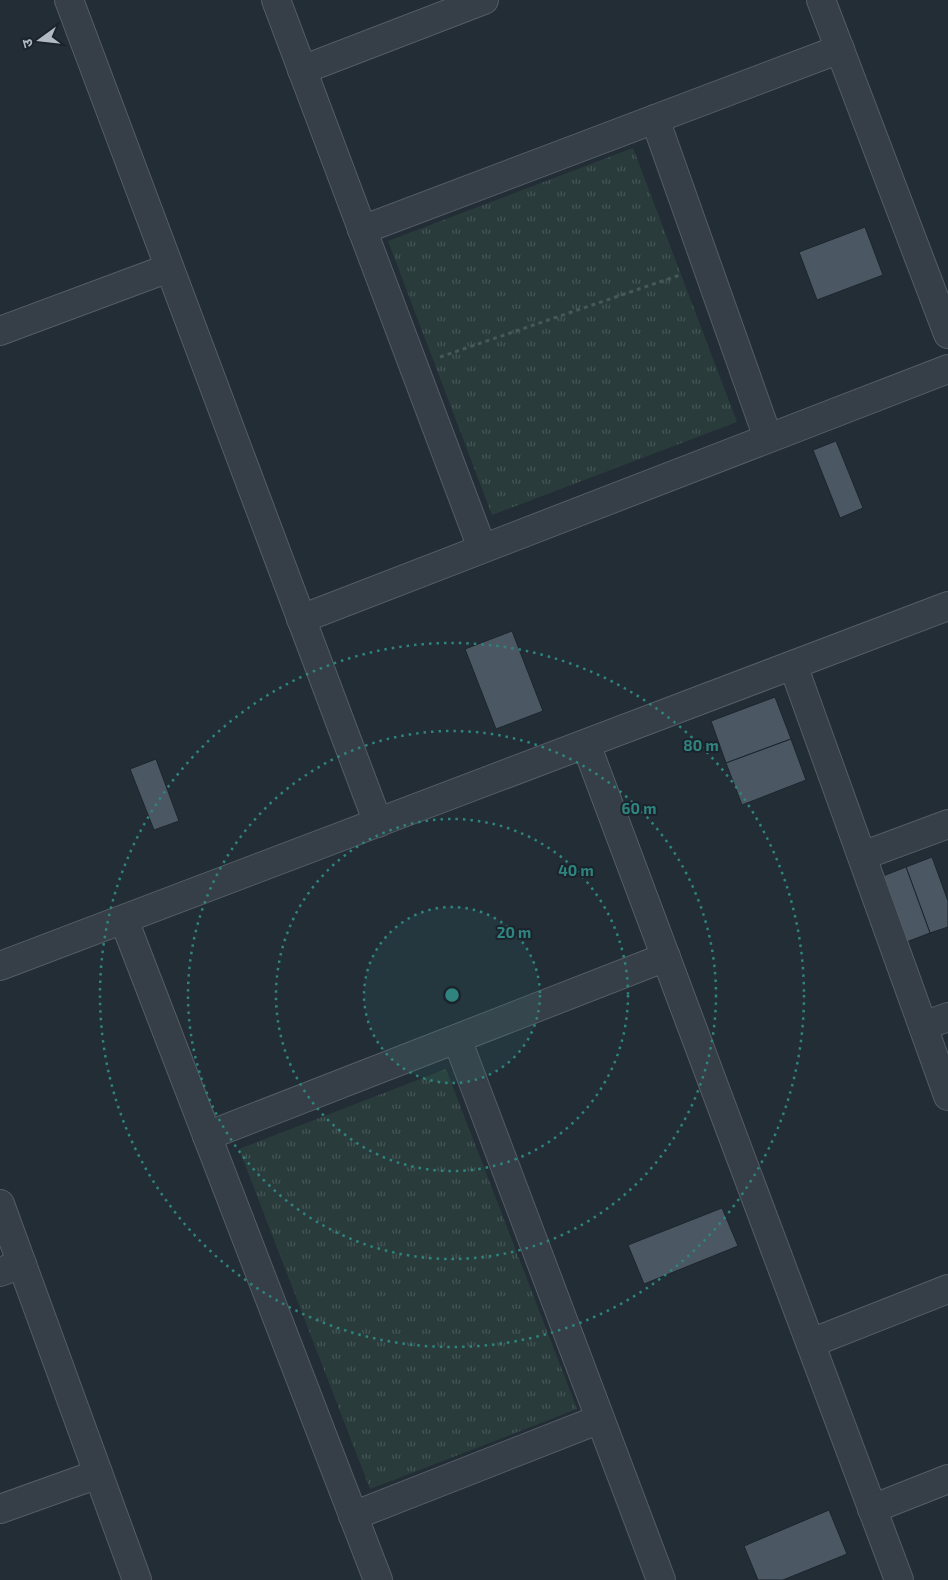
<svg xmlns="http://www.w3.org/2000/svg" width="948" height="1580" font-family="'Exo 2','Noto Sans Devanagari',sans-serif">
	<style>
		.park { fill: url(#park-tufts) }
		.building { fill: #4b5762; stroke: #1d262e }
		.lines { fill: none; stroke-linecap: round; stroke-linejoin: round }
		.street-casing { stroke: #545d65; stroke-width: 30 }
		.path { stroke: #465859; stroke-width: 3; stroke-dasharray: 4 4; stroke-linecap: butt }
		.street { stroke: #363f47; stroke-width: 28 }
		.ring { fill: none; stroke: #2f847f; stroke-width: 2.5; stroke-dasharray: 2.5 5 }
		.centre { fill: #2f847f; stroke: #1b242c; stroke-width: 2.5 }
		.ring-label { font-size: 15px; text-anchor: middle; font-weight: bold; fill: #2f847f; stroke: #1b242c; stroke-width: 4; stroke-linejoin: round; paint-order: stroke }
	</style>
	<defs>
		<pattern id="park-tufts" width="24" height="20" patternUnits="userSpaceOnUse" patternTransform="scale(1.25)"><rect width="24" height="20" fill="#293c3b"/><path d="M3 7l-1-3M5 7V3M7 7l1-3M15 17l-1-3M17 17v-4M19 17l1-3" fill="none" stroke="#465656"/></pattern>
	</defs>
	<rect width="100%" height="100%" fill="#232d36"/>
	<g class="park">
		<path d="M633,148L737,422L492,515L388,241Z"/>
		<path d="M446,1069L577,1409L370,1489L239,1149Z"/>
	</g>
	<g class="building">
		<path d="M865,227L883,275L817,300L799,252Z"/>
		<path d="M836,441L863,508L840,518L813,450Z"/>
		<path d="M512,631L543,711L496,729L465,649Z"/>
		<path d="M775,697L791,739L726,763L711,721Z"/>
		<path d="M791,739L806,780L742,805L726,763Z"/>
		<path d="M156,759L179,821L154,830L130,769Z"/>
		<path d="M932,857L948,901V927L930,933L906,867Z"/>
		<path d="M906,867L930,933L901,944L878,878Z"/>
		<path d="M722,1208L738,1246L644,1284L628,1245Z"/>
		<path d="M829,1510L847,1554L783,1580H758L744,1546Z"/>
	</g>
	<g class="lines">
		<g class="street-casing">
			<g id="street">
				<path d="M69,0L378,823"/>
				<path d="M276,0L482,548"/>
				<path d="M821,0L948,334"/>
				<path d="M302,70L484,0"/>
				<path d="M655,119L768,438"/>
				<path d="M362,230L840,49"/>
				<path d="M0,331L169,268"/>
				<path d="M301,619L948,369"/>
				<path d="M793,665L948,1096"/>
				<path d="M586,744L899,1580"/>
				<path d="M862,856L948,824"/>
				<path d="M124,920L378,1580"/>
				<path d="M0,966L948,606"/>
				<path d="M923,1026L948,1017"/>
				<path d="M457,1039L661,1580"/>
				<path d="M207,1136L666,957"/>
				<path d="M0,1204L137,1580"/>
				<path d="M0,1272L22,1264"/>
				<path d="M811,1343L948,1289"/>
				<path d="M0,1509L98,1474"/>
				<path d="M872,1509L948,1479"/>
				<path d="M353,1516L600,1419"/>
			</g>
		</g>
		<path class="path" d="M440,357L680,275"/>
		<use href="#street" class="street"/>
	</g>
	<circle cx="452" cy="995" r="88" fill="#2f847f" fill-opacity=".12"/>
	<g class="ring">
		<circle cx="452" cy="995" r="88"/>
		<circle cx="452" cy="995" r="176"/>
		<circle cx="452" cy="995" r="264"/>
		<circle cx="452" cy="995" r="352"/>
	</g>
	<circle cx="452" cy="995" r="8" class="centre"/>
	<g class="ring-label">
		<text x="701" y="751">80 m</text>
		<text x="639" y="814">60 m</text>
		<text x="576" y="876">40 m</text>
		<text x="514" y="938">20 m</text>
	</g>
	<g transform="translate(40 40) rotate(255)" stroke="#1b242c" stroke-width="4" paint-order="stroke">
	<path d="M0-4L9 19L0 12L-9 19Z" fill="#b1bac3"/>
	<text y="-8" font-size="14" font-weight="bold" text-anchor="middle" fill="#b1bac3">उ</text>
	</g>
</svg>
